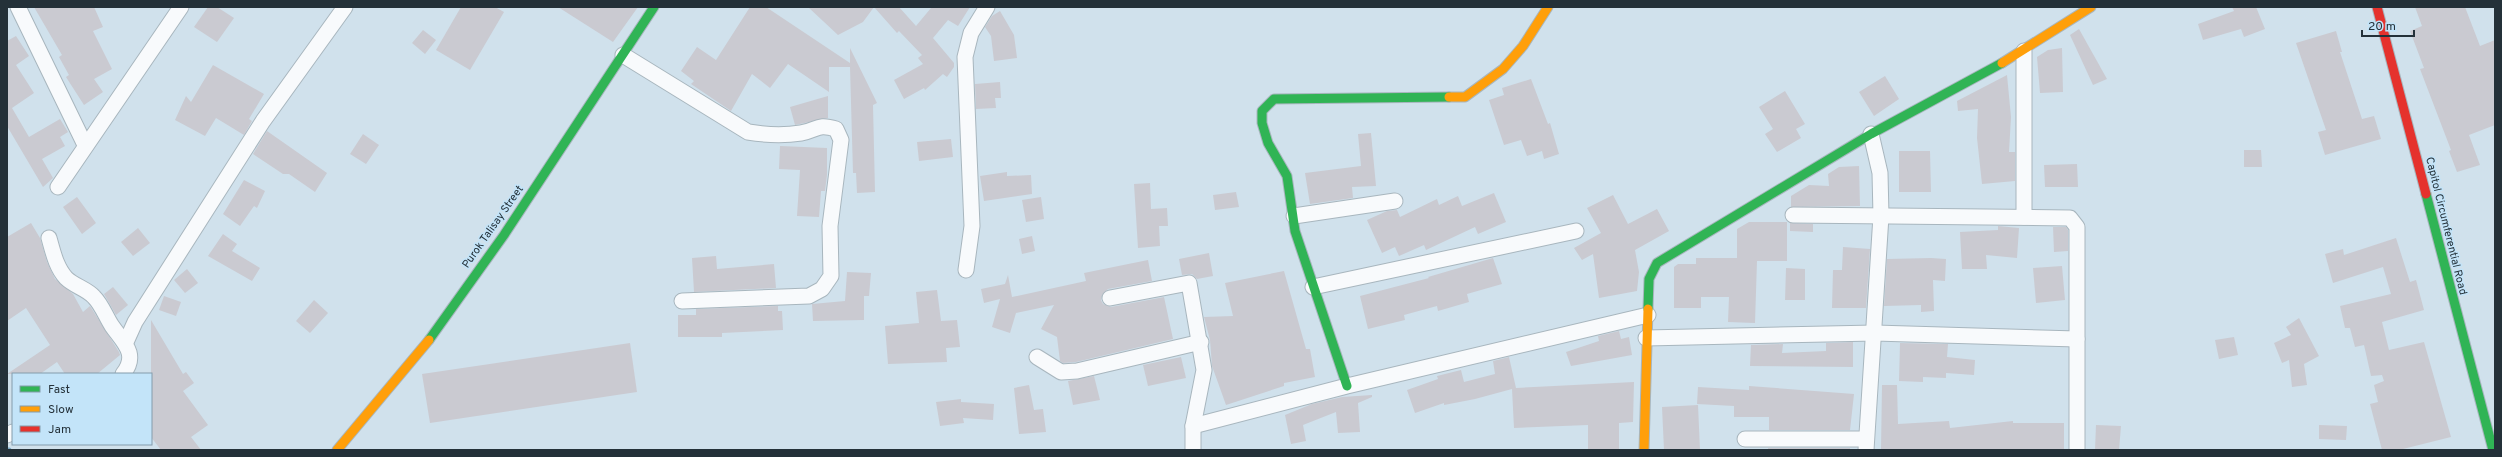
<svg xmlns="http://www.w3.org/2000/svg" width="2502" height="457" font-family="Overpass,sans-serif">
	<style>
		.lines { fill: none; stroke-linecap: round; stroke-linejoin: round }
		.stream { stroke: #7daac6; stroke-width: 5 }
		.building { fill: #cacad1 }
		.street-casing { stroke: #a8b6be; stroke-width: 17 }
		.fast-casing { stroke: #a8b6be; stroke-width: 11 }
		.slow-casing { stroke: #a8b6be; stroke-width: 11 }
		.jam-casing { stroke: #a8b6be; stroke-width: 11 }
		.street { stroke: #f8fafc; stroke-width: 15 }
		.fast { stroke: #30b455; stroke-width: 9 }
		.slow { stroke: #ff9f0a; stroke-width: 9 }
		.jam { stroke: #e5322d; stroke-width: 9 }
		.labels { text-anchor: middle; dominant-baseline: central; stroke-width: 3; stroke-linejoin: round; paint-order: stroke }
		.street-label { font-size: 11px; fill: #243139; stroke: #c3e4f9 }
	</style>
	<rect width="100%" height="100%" fill="#d0e1ec"/>
	<g class="lines">
		<path class="stream" d="M8,450H9"/>
	</g>
	<g class="building">
		<path d="M34,7H94L103,27L93,31L112,69L94,79L103,92L84,105L66,77L69,75L59,57L62,55Z"/>
		<path d="M208,7H217L234,18L217,42L194,27Z"/>
		<path d="M461,7H495L504,12L470,70L436,50Z"/>
		<path d="M558,7H638L613,42Z"/>
		<path d="M750,7H766L850,63V48L877,103L873,105L875,192L857,193L856,173H853L850,67H829V92L788,64L770,88L752,74L731,111L691,84L694,81L681,71L697,47L716,60Z"/>
		<path d="M808,7H899L916,26L931,8L929,7H970L958,26L948,20L933,38L954,63V67L947,77L943,74L925,90L924,88L904,99L894,80L923,64L918,58L922,55L899,31L897,33L874,7L863,22L838,35Z"/>
		<path d="M2232,7H2256L2265,29L2244,37L2241,29L2203,40L2198,24L2234,11Z"/>
		<path d="M2415,7H2465L2480,46L2495,40V125L2469,135L2480,165L2457,172L2449,151L2451,150L2420,69L2424,68L2410,31L2422,26Z"/>
		<path d="M1000,11L1014,35L1017,58L994,61L991,36L985,27L992,16Z"/>
		<path d="M2079,29L2107,79L2093,85L2070,35Z"/>
		<path d="M423,30L436,40L425,54L412,43Z"/>
		<path d="M2336,31L2342,52H2340L2362,119L2374,116L2381,139L2325,155L2318,132L2326,130L2296,43Z"/>
		<path d="M16,36L29,56L16,65L34,93L12,108L29,137L60,119L68,132L60,137L65,146L42,159L53,178L43,187L7,126V41Z"/>
		<path d="M2062,48L2063,92L2040,93L2037,57L2048,50Z"/>
		<path d="M213,65L264,94L249,119L252,121L244,135L216,118L205,136L175,120L186,96L191,102Z"/>
		<path d="M2007,75L2011,117L2009,152H2015V181L1982,184L1977,138L1978,109L1958,111L1957,101Z"/>
		<path d="M1885,76L1899,99L1874,116L1859,92Z"/>
		<path d="M1531,79L1548,124L1550,123L1559,154L1544,159L1542,151L1527,156L1521,140L1504,145L1489,100L1504,95L1502,88Z"/>
		<path d="M1000,82L1001,98H995L996,108L976,109L975,84Z"/>
		<path d="M1785,91L1805,124L1796,129L1801,138L1777,152L1765,134L1773,129L1759,107Z"/>
		<path d="M828,96V118L795,125L790,107Z"/>
		<path d="M267,131L327,173L315,192L289,174H283L253,154Z"/>
		<path d="M1371,133L1376,186L1352,187L1353,198L1310,204L1305,173L1361,166L1358,134Z"/>
		<path d="M363,134L379,145L366,164L350,154Z"/>
		<path d="M951,139L953,157L919,161L917,142Z"/>
		<path d="M780,146L827,148V175L825,191H821L819,217L797,216L800,170L779,169Z"/>
		<path d="M2244,150H2261L2262,167H2244Z"/>
		<path d="M1899,151H1930L1931,192H1899Z"/>
		<path d="M2077,164L2078,187H2045L2044,165Z"/>
		<path d="M1859,166L1860,206L1791,207V196L1809,185L1829,186L1828,174L1839,167Z"/>
		<path d="M1007,172V176L1031,175L1032,194L984,201L980,176Z"/>
		<path d="M244,180L265,191L257,208L254,206L240,226L223,214Z"/>
		<path d="M1150,183L1151,209L1167,208L1168,226H1159L1160,246L1138,248L1134,184Z"/>
		<path d="M1236,192L1239,207L1215,210L1213,195Z"/>
		<path d="M1494,193L1506,222L1478,234L1475,227L1426,250L1424,245L1399,256L1395,247L1382,253L1367,220L1387,211L1397,210L1400,217L1437,199L1439,205L1458,196L1462,206Z"/>
		<path d="M1613,195L1628,224L1657,209L1669,231L1635,250L1639,272L1637,291L1599,298L1593,254L1582,260L1574,248L1601,233L1587,208Z"/>
		<path d="M77,197L96,223L82,234L63,207Z"/>
		<path d="M1041,197L1044,219L1026,222L1022,200Z"/>
		<path d="M1749,222H1787V261H1757L1755,323L1728,322L1729,297H1701V308H1674V267L1678,264H1696V258H1737V229Z"/>
		<path d="M31,223L40,238L47,262L55,279L73,294L83,312L90,306L119,352L120,355L97,374H65L57,362L40,374H7L50,345L26,308L7,321V237Z"/>
		<path d="M1790,223L1813,224V232L1790,231Z"/>
		<path d="M1998,226L2019,228L2017,258L1986,255L1987,269H1962L1960,232L1998,230Z"/>
		<path d="M2053,227H2066L2068,230V251L2054,252Z"/>
		<path d="M138,228L150,243L133,256L121,242Z"/>
		<path d="M223,234L237,244L232,251L260,268L252,281L208,256Z"/>
		<path d="M1032,236L1035,251L1022,254L1019,239Z"/>
		<path d="M2396,238L2410,282L2416,280L2424,310L2382,322L2389,350L2424,342L2451,437L2399,450H2382L2370,404L2378,402L2374,385L2384,381L2382,375L2371,376L2364,345L2355,347L2350,328H2345L2340,306L2391,294L2383,267L2333,283L2325,254L2343,249L2344,255Z"/>
		<path d="M1843,247L1870,249L1866,308H1832L1833,270H1842Z"/>
		<path d="M1209,253L1213,276L1197,279L1192,274L1182,275L1179,259Z"/>
		<path d="M716,256L717,269L774,264L776,288L694,292L692,258Z"/>
		<path d="M1493,258L1502,284L1467,294L1469,302L1438,311L1437,306L1404,315L1405,320L1368,329L1360,296L1429,278L1428,277Z"/>
		<path d="M1931,258L1946,259L1945,281L1933,280L1934,311L1921,312V305L1884,306L1887,259Z"/>
		<path d="M1148,260L1152,281L1108,289L1102,295L1101,300L1103,304L1111,307L1164,297L1173,339L1076,362L1063,363L1060,361L1057,337L1041,329L1054,305L1016,313L1010,333L992,327L1000,299L984,303L981,289L1005,284L1008,275L1012,297L1086,281L1084,273Z"/>
		<path d="M2062,266L2065,300L2036,303L2033,268Z"/>
		<path d="M1786,268L1805,269V300H1785Z"/>
		<path d="M187,269L198,283L185,293L174,280Z"/>
		<path d="M1284,271L1306,349H1310L1315,377L1284,383V386L1226,405L1212,366L1210,340L1204,317L1233,316L1225,283Z"/>
		<path d="M847,272L871,273L869,296H864V320L813,321L812,304L845,301Z"/>
		<path d="M113,287L128,305L116,315L104,294Z"/>
		<path d="M937,290L941,321L957,320L960,347L946,348L947,362L888,364L885,326L919,323L916,292Z"/>
		<path d="M164,296L181,302L176,316L159,310Z"/>
		<path d="M314,300L328,313L310,333L296,321Z"/>
		<path d="M778,306V311H782L783,330L722,333V337H678V315H696V309Z"/>
		<path d="M2299,318L2319,356L2304,364L2307,385L2292,387L2289,360L2282,363L2274,343L2291,335L2286,327Z"/>
		<path d="M151,320L183,374L186,372L194,383L183,391L208,425L191,437L201,450H161L151,437Z"/>
		<path d="M1619,331L1621,339L1629,337L1632,355L1571,366L1566,352L1599,341L1598,336Z"/>
		<path d="M2234,337L2238,355L2219,359L2215,340Z"/>
		<path d="M1853,342V367L1750,366L1751,345L1783,344L1782,353L1826,351V343Z"/>
		<path d="M630,343L637,392L430,423L422,374Z"/>
		<path d="M1900,343L1948,344L1947,357L1975,360L1974,375L1946,373V378L1923,377V382L1899,381Z"/>
		<path d="M1181,357L1186,378L1148,386L1143,365Z"/>
		<path d="M1509,357L1516,388L1634,382L1633,422L1619,423V450H1588V425L1514,428L1512,389L1475,399L1444,405V403L1415,413L1407,390L1438,379L1437,376L1461,370L1464,382L1495,374L1493,361Z"/>
		<path d="M1094,376L1100,400L1073,405L1068,381Z"/>
		<path d="M1029,385L1034,410L1043,409L1046,432L1019,434L1014,388Z"/>
		<path d="M1882,385H1897L1898,424L1949,421L1950,428L2013,421V423H2064V450H1881Z"/>
		<path d="M1749,386L1854,394L1850,430H1769V417H1734V406L1697,404L1698,387L1749,390Z"/>
		<path d="M1372,395V397L1358,403L1360,432L1338,433L1336,412L1303,425L1306,441L1291,444L1285,415L1312,404L1342,397Z"/>
		<path d="M961,399V402L994,404L993,420L963,418L964,423L940,426L936,402Z"/>
		<path d="M1698,405L1700,450H1664L1662,407Z"/>
		<path d="M2096,425L2121,426L2119,450H2095Z"/>
		<path d="M2319,425L2347,426L2346,440L2319,439Z"/>
		<rect x="1768" y="448" width="82" height="2"/>
	</g>
	<g class="lines">
		<g class="street-casing">
			<g id="street">
				<path d="M18,7L85,145"/>
				<path d="M623,55L748,132C766,135 782,136 801,133C818,130 817,123 836,129L841,140L830,226L831,276L822,289L809,296L682,301"/>
				<path d="M58,187L181,7"/>
				<path d="M1793,215L2070,218L2077,227V450"/>
				<path d="M1294,216L1395,201"/>
				<path d="M2024,217V51"/>
				<path d="M49,238C53,252 56,267 66,278C74,286 87,289 94,297C102,305 106,317 112,326C123,342 139,354 123,374"/>
				<path d="M966,270L972,226L965,57L971,33L987,7"/>
				<path d="M1313,287L1576,231"/>
				<path d="M1110,298L1189,283L1204,370L1193,426V450"/>
				<path d="M1646,338L1875,333L2077,339"/>
				<path d="M126,342L135,322L263,121L345,7"/>
				<path d="M1037,357L1061,372L1077,371L1201,342"/>
				<path d="M1193,426L1347,386L1648,315"/>
				<path d="M7,435L13,432"/>
				<path d="M1745,439H1866"/>
				<path d="M1866,450L1881,216L1880,173L1871,134"/>
			</g>
		</g>
		<g class="fast-casing">
			<g id="fast">
				<path d="M2426,194L2493,450"/>
				<path d="M1648,309L1649,279L1657,263L1871,134L2002,63"/>
				<path d="M429,340L504,235L654,7"/>
				<path d="M1347,386L1295,231L1287,176L1268,143L1262,123V111L1274,99L1449,97"/>
			</g>
		</g>
		<g class="slow-casing">
			<g id="slow">
				<path d="M2002,63L2091,7"/>
				<path d="M1449,97H1465L1503,69L1523,46L1548,7"/>
				<path d="M337,450L429,340"/>
				<path d="M1644,450L1648,309"/>
			</g>
		</g>
		<g class="jam-casing">
			<path id="jam" d="M2377,7L2426,194"/>
		</g>
		<use href="#street" class="street"/>
		<use href="#fast" class="fast"/>
		<use href="#slow" class="slow"/>
		<use href="#jam" class="jam"/>
	</g>
	<g class="labels">
		<g class="street-label">
			<text transform="translate(2446 226) rotate(76)">Capitol Circumferential Road</text>
			<text transform="translate(493 227) rotate(-55)">Purok Talisay Street</text>
		</g>
	</g>
	<rect width="2502" height="457" fill="none" stroke="#243139" stroke-width="16"/>
	<rect x="12" y="373" width="140" height="72" fill="#c3e4f9" stroke="#839cac"/>
	<rect x="20" y="386" width="20" height="6" fill="#30b455" stroke="#839cac"/>
	<text x="48" y="393" font-size="12" fill="#243139">Fast</text>
	<rect x="20" y="406" width="20" height="6" fill="#ff9f0a" stroke="#839cac"/>
	<text x="48" y="413" font-size="12" fill="#243139">Slow</text>
	<rect x="20" y="426" width="20" height="6" fill="#e5322d" stroke="#839cac"/>
	<text x="48" y="433" font-size="12" fill="#243139">Jam</text>
	<path d="M2362 30v6h52v-6" fill="none" stroke="#243139" stroke-width="2"/>
	<text x="2368" y="30" font-size="12" fill="#243139" stroke="#c3e4f9" stroke-width="3" paint-order="stroke">20 m</text>
</svg>
